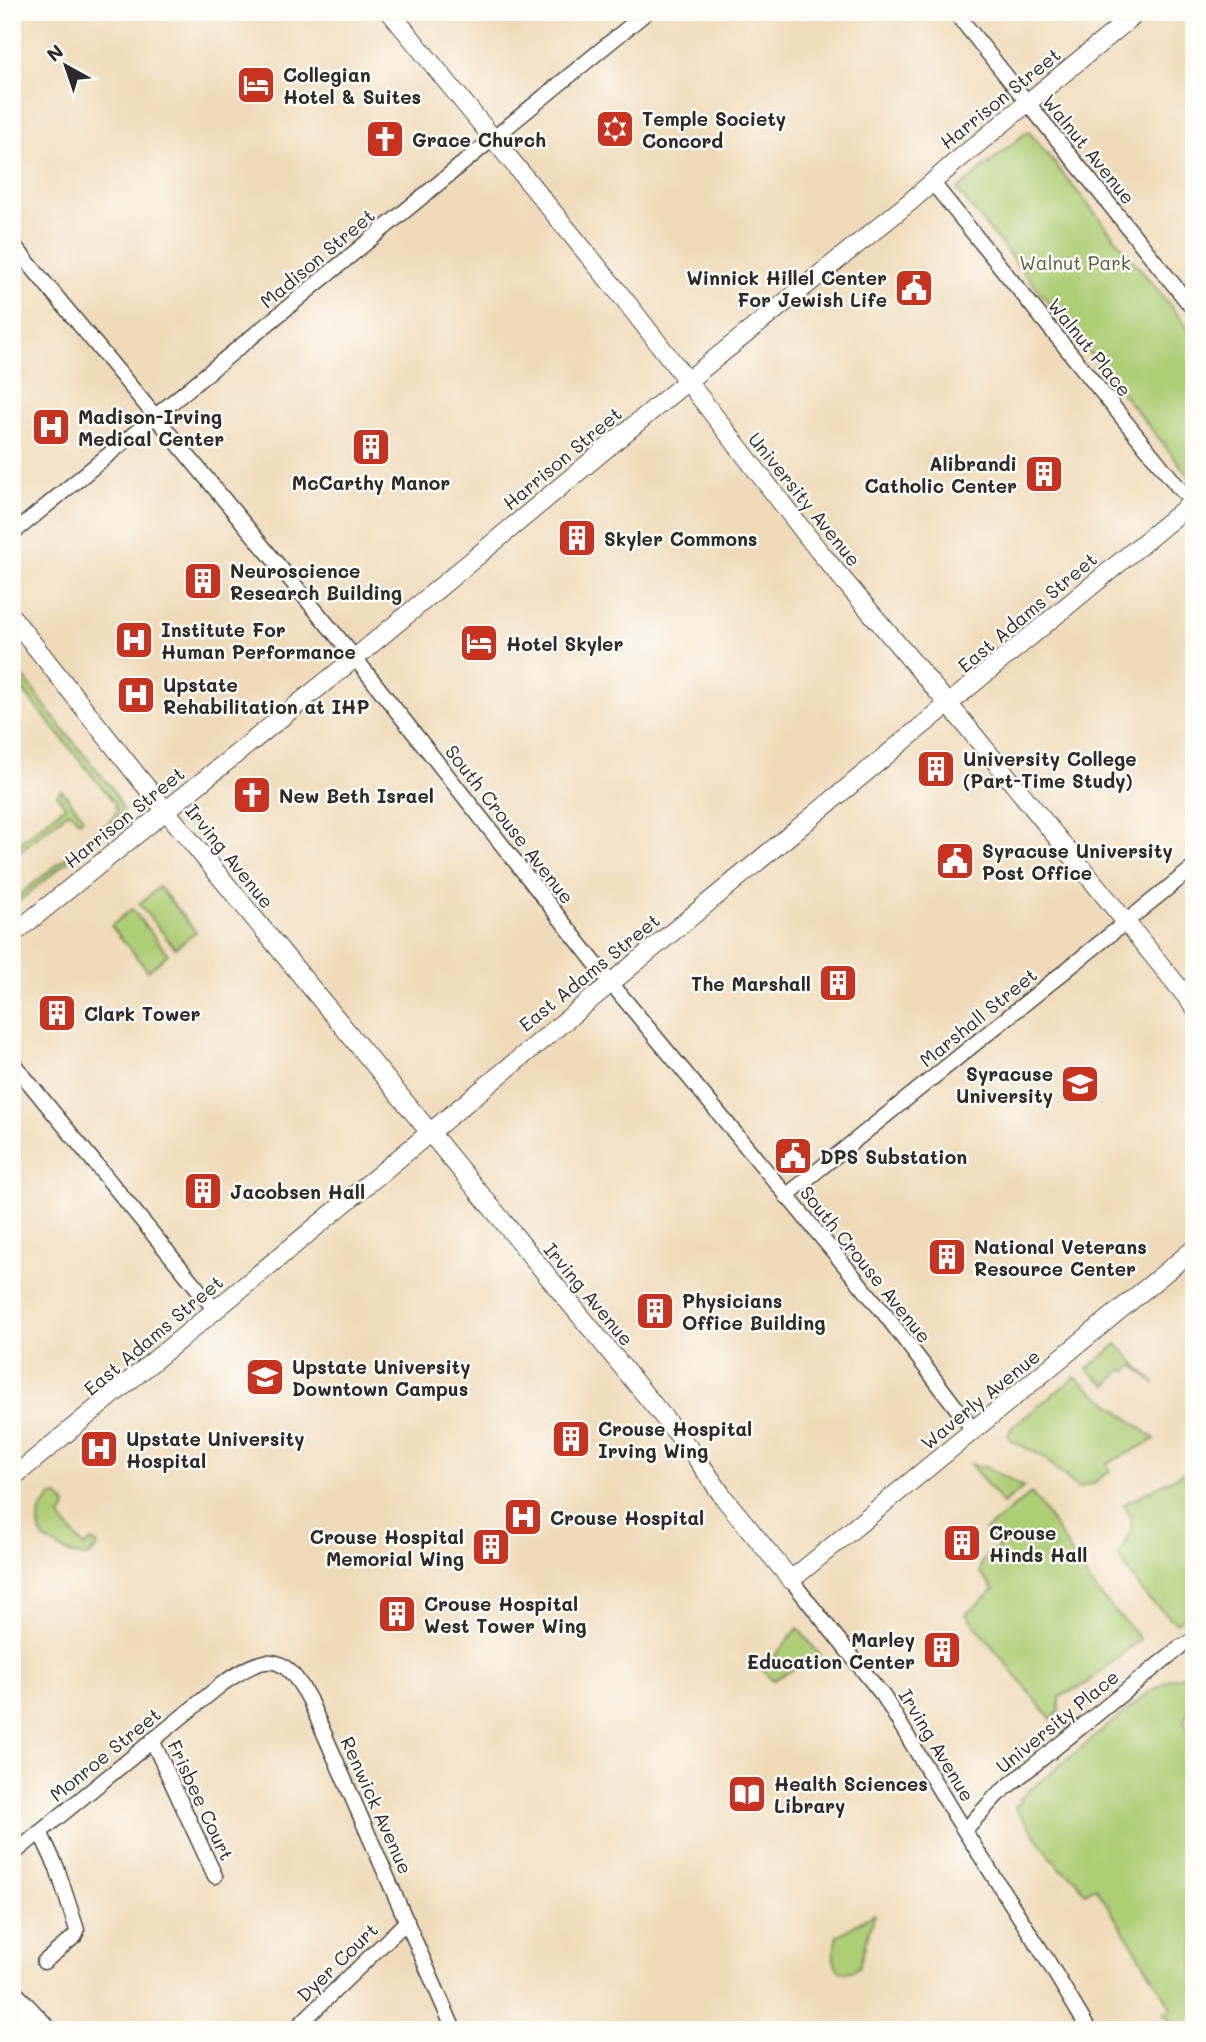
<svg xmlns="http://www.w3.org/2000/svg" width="1206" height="2042" font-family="Mali,sans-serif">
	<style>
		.green { fill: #aece76; stroke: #6c7c50; stroke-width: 2 }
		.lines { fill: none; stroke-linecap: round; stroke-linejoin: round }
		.pedestrian-casing { stroke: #494540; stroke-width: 12 }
		.minor-casing { stroke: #494540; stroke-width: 17 }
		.tertiary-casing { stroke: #494540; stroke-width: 20 }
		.motorway-casing { stroke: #494540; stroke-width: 27 }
		.pedestrian { stroke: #fff; stroke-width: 10 }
		.minor { stroke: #fff; stroke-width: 14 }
		.tertiary { stroke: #fff; stroke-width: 18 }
		.motorway { stroke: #fff; stroke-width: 24 }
		.labels { text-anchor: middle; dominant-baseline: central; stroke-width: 5; stroke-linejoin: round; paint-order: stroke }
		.poi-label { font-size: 19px; font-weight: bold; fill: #2b2b2b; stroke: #fdfcf7; text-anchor: start }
		.street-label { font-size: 19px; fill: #2b2b2b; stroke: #fdfcf7 }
		.park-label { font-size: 19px; fill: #525c42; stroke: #fdfcf7 }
	</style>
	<rect width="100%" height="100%" fill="#fdfcf7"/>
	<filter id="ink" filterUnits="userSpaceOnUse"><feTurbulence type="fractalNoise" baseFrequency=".0143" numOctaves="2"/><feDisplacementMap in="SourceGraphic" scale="14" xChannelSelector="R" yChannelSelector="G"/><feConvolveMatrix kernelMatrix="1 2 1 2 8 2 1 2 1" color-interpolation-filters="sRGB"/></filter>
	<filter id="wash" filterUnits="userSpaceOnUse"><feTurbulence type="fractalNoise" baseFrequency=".00686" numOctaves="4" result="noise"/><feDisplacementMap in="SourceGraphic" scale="28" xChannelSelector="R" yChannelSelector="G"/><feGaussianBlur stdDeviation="1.57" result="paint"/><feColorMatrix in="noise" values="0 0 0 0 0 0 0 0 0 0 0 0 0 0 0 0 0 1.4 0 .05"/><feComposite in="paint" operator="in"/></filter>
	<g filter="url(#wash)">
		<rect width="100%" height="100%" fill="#f0dbb9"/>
		<g class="green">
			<path d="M1028,131L1194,335V482L957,190Z"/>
			<path d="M12,661L53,717L111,787L123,809L121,815L108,828L12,907V901L101,829L113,818L117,810L114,802L12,677Z"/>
			<path d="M61,790L82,815V820L79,821L69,811L12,858V849L65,806L57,795Z"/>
			<path d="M159,887L196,932L175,948L139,904Z"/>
			<path d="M132,909L168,954L148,971L111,926Z"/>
			<path d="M1117,1344L1155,1384L1134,1365L1126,1372L1122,1369L1107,1386L1087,1369Z"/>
			<path d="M1075,1377L1155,1439L1107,1464L1110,1471L1093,1483L1078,1488L1042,1456L1012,1441L1008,1436L1012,1427Z"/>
			<path d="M970,1464L988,1468L1024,1487L1003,1504Z"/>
			<path d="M1183,1473L1194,1491V1609L1177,1623L1147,1598L1118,1556C1131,1538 1137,1524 1124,1504Z"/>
			<path d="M1031,1493C1056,1522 1070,1555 1092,1585C1106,1605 1128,1622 1140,1639L1086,1684L1059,1697V1712L1051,1719L966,1614L994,1590L980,1573L981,1562L999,1547L985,1531Z"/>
			<path d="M52,1496H58L66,1505L65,1511L59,1516L84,1547L92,1541L98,1545C89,1563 74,1556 59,1548C52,1544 45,1541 41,1534C38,1526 39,1519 40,1511Z"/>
			<path d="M798,1628L820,1655L772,1681L763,1670Z"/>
			<path d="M1188,1675L1194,1680V1701L1184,1720L1194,1752V2030H1177L1164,2013L1172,2008L1096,1887L1085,1893L1076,1879L1059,1868L1015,1807L1021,1802L1019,1799L1152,1690L1159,1687L1170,1679Z"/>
			<path d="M874,1914L859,1966L853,1971L841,1972C830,1961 834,1950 837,1936Z"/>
		</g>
	</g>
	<g filter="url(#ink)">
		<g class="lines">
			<g class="pedestrian-casing">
				<path id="pedestrian" d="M1180,1647L1194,1635"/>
			</g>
			<g class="minor-casing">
				<g id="minor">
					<path d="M955,12L1194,310"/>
					<path d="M932,182L1179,488L1194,502"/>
					<path d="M12,243L355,658L610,982L884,1313L974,1431"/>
					<path d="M12,534L647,12"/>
					<path d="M12,1062L216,1311"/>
					<path d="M786,1196L1194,867"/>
					<path d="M791,1580L884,1697L955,1816L1049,1963L1089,2030"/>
					<path d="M152,1740L215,1876"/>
					<path d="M965,1830L997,1795L1180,1647"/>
					<path d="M40,1832L57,1868L77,1930L75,1936L44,1962"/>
					<path d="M12,1855L222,1684C266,1654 282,1650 309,1699L454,2030"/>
					<path d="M294,2030L407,1921"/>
				</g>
			</g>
			<g class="tertiary-casing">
				<g id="tertiary">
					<path d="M390,12L624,299L818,550L960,718L1194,1006"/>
					<path d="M12,617L139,778L693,1453L724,1498L791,1580L1194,1249"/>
					<path d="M12,935L355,658L686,382L911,201L953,164L1138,12"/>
					<path d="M12,1478L1194,501"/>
				</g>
			</g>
			<g class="motorway-casing">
				<path id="motorway" d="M12,1996L44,2030"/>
			</g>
			<use href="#pedestrian" class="pedestrian"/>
			<use href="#minor" class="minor"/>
			<use href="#tertiary" class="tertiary"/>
			<use href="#motorway" class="motorway"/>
		</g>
	</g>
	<defs>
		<g id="hotel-square" transform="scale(2.0125)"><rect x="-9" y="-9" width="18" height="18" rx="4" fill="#c8321e" stroke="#fdfcf7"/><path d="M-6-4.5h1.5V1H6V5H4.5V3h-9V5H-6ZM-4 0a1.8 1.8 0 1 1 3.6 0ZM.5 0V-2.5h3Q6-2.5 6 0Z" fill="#fff"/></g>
		<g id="synagogue-square" transform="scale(2.0125)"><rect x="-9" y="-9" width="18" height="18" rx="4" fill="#c8321e" stroke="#fdfcf7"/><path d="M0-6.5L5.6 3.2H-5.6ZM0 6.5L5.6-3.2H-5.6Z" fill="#fff"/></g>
		<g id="church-square" transform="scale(2.0125)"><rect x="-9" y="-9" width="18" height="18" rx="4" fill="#c8321e" stroke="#fdfcf7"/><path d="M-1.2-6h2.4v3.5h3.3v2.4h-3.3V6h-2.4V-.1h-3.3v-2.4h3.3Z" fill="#fff"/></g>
		<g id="civic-square" transform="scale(2.0125)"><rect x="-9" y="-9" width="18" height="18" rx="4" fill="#c8321e" stroke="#fdfcf7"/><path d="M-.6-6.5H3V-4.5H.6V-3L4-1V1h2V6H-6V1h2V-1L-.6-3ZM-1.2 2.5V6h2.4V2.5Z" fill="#fff"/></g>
		<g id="hospital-square" transform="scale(2.0125)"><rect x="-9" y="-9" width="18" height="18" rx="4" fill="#c8321e" stroke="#fdfcf7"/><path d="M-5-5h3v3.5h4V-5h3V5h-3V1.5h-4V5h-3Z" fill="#fff"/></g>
		<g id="building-square" transform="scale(2.0125)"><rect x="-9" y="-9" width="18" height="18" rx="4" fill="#c8321e" stroke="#fdfcf7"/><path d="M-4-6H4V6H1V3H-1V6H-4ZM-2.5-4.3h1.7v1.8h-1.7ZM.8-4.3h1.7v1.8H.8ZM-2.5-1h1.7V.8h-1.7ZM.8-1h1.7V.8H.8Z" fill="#fff"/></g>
		<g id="university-square" transform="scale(2.0125)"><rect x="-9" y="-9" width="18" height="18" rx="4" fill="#c8321e" stroke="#fdfcf7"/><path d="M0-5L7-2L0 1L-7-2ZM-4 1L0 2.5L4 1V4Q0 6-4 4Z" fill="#fff"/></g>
		<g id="library-square" transform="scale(2.0125)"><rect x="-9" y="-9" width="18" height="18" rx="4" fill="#c8321e" stroke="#fdfcf7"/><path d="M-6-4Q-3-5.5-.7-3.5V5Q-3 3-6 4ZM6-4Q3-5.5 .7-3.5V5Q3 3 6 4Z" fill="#fff"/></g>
	</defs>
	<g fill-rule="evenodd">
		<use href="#hotel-square" x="256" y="85"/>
		<use href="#synagogue-square" x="615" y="129"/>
		<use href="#church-square" x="385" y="139"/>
		<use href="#civic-square" x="914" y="288"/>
		<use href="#hospital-square" x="51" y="427"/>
		<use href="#building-square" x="371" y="447"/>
		<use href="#building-square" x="1044" y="474"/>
		<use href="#building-square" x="577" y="538"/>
		<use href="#building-square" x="203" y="581"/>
		<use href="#hospital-square" x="134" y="640"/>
		<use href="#hotel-square" x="479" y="643"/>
		<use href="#hospital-square" x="136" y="695"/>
		<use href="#building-square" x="936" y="769"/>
		<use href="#church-square" x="252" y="795"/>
		<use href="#civic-square" x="955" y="861"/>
		<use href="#building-square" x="838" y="983"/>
		<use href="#building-square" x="57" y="1013"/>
		<use href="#university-square" x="1080" y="1084"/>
		<use href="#civic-square" x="793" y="1156"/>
		<use href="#building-square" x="203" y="1191"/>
		<use href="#building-square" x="947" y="1257"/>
		<use href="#building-square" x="655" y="1311"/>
		<use href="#university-square" x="265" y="1377"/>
		<use href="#building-square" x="571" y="1439"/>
		<use href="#hospital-square" x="99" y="1449"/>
		<use href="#hospital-square" x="523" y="1517"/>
		<use href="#building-square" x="962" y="1543"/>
		<use href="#building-square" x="491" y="1547"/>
		<use href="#building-square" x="397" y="1614"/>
		<use href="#building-square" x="942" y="1650"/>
		<use href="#library-square" x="747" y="1794"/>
	</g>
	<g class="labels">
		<g class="poi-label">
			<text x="283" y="74">Collegian<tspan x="283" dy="22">Hotel &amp; Suites</tspan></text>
			<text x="642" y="118">Temple Society<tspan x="642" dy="22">Concord</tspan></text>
			<text x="412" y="139">Grace Church</text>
			<text x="887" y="277" text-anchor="end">Winnick Hillel Center<tspan x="887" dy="22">For Jewish Life</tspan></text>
			<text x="78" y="416">Madison-Irving<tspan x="78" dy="22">Medical Center</tspan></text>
			<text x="1017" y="463" text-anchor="end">Alibrandi<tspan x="1017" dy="22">Catholic Center</tspan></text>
			<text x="371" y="482" text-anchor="middle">McCarthy Manor</text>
			<text x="604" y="538">Skyler Commons</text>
			<text x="230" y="570">Neuroscience<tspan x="230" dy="22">Research Building</tspan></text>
			<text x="161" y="629">Institute For<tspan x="161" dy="22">Human Performance</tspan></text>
			<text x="506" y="643">Hotel Skyler</text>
			<text x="163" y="684">Upstate<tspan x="163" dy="22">Rehabilitation at IHP</tspan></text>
			<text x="963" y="758">University College<tspan x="963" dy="22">(Part-Time Study)</tspan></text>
			<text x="279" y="795">New Beth Israel</text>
			<text x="982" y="850">Syracuse University<tspan x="982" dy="22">Post Office</tspan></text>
			<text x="811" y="983" text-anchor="end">The Marshall</text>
			<text x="84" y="1013">Clark Tower</text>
			<text x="1053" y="1073" text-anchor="end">Syracuse<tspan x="1053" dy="22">University</tspan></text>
			<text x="820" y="1156">DPS Substation</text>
			<text x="230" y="1191">Jacobsen Hall</text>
			<text x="974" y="1246">National Veterans<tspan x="974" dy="22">Resource Center</tspan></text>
			<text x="682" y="1300">Physicians<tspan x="682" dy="22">Office Building</tspan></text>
			<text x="292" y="1366">Upstate University<tspan x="292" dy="22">Downtown Campus</tspan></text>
			<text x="598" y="1428">Crouse Hospital<tspan x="598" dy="22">Irving Wing</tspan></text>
			<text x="126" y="1438">Upstate University<tspan x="126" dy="22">Hospital</tspan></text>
			<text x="550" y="1517">Crouse Hospital</text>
			<text x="989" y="1532">Crouse<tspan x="989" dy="22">Hinds Hall</tspan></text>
			<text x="464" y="1536" text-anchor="end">Crouse Hospital<tspan x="464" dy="22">Memorial Wing</tspan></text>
			<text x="424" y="1603">Crouse Hospital<tspan x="424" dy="22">West Tower Wing</tspan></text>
			<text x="915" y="1639" text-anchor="end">Marley<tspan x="915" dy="22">Education Center</tspan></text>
			<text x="774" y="1783">Health Sciences<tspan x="774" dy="22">Library</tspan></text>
		</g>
		<g class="street-label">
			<text transform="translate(1000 98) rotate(-39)">Harrison Street</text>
			<text transform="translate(1089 149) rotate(51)">Walnut Avenue</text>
			<text transform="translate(317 258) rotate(-40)">Madison Street</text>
			<text transform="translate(1090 347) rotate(51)">Walnut Place</text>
			<text transform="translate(562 458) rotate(-40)">Harrison Street</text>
			<text transform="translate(805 499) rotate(51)">University Avenue</text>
			<text transform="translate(1027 612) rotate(-40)">East Adams Street</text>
			<text transform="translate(124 817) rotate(-39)">Harrison Street</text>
			<text transform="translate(510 824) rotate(52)">South Crouse Avenue</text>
			<text transform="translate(230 856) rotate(51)">Irving Avenue</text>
			<text transform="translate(589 972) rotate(-39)">East Adams Street</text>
			<text transform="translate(978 1017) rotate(-39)">Marshall Street</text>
			<text transform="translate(866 1264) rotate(51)">South Crouse Avenue</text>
			<text transform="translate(589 1294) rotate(50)">Irving Avenue</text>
			<text transform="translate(153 1335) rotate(-40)">East Adams Street</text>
			<text transform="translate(980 1399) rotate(-39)">Waverly Avenue</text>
			<text transform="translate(1057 1721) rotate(-39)">University Place</text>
			<text transform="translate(937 1745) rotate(59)">Irving Avenue</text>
			<text transform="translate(105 1754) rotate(-39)">Monroe Street</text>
			<text transform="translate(201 1800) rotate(65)">Frisbee Court</text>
			<text transform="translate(377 1805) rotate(66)">Renwick Avenue</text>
			<text transform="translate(337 1962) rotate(-44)">Dyer Court</text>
		</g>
		<g class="park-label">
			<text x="1075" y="262">Walnut Park</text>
		</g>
	</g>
	<rect width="1206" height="2042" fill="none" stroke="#fdfcf7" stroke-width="42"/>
	<g transform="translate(66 66) rotate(320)" stroke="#fdfcf7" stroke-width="5" paint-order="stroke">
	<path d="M0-5L12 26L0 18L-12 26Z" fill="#2b2b2b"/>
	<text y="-10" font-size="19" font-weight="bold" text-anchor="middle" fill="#2b2b2b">N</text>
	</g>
</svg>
